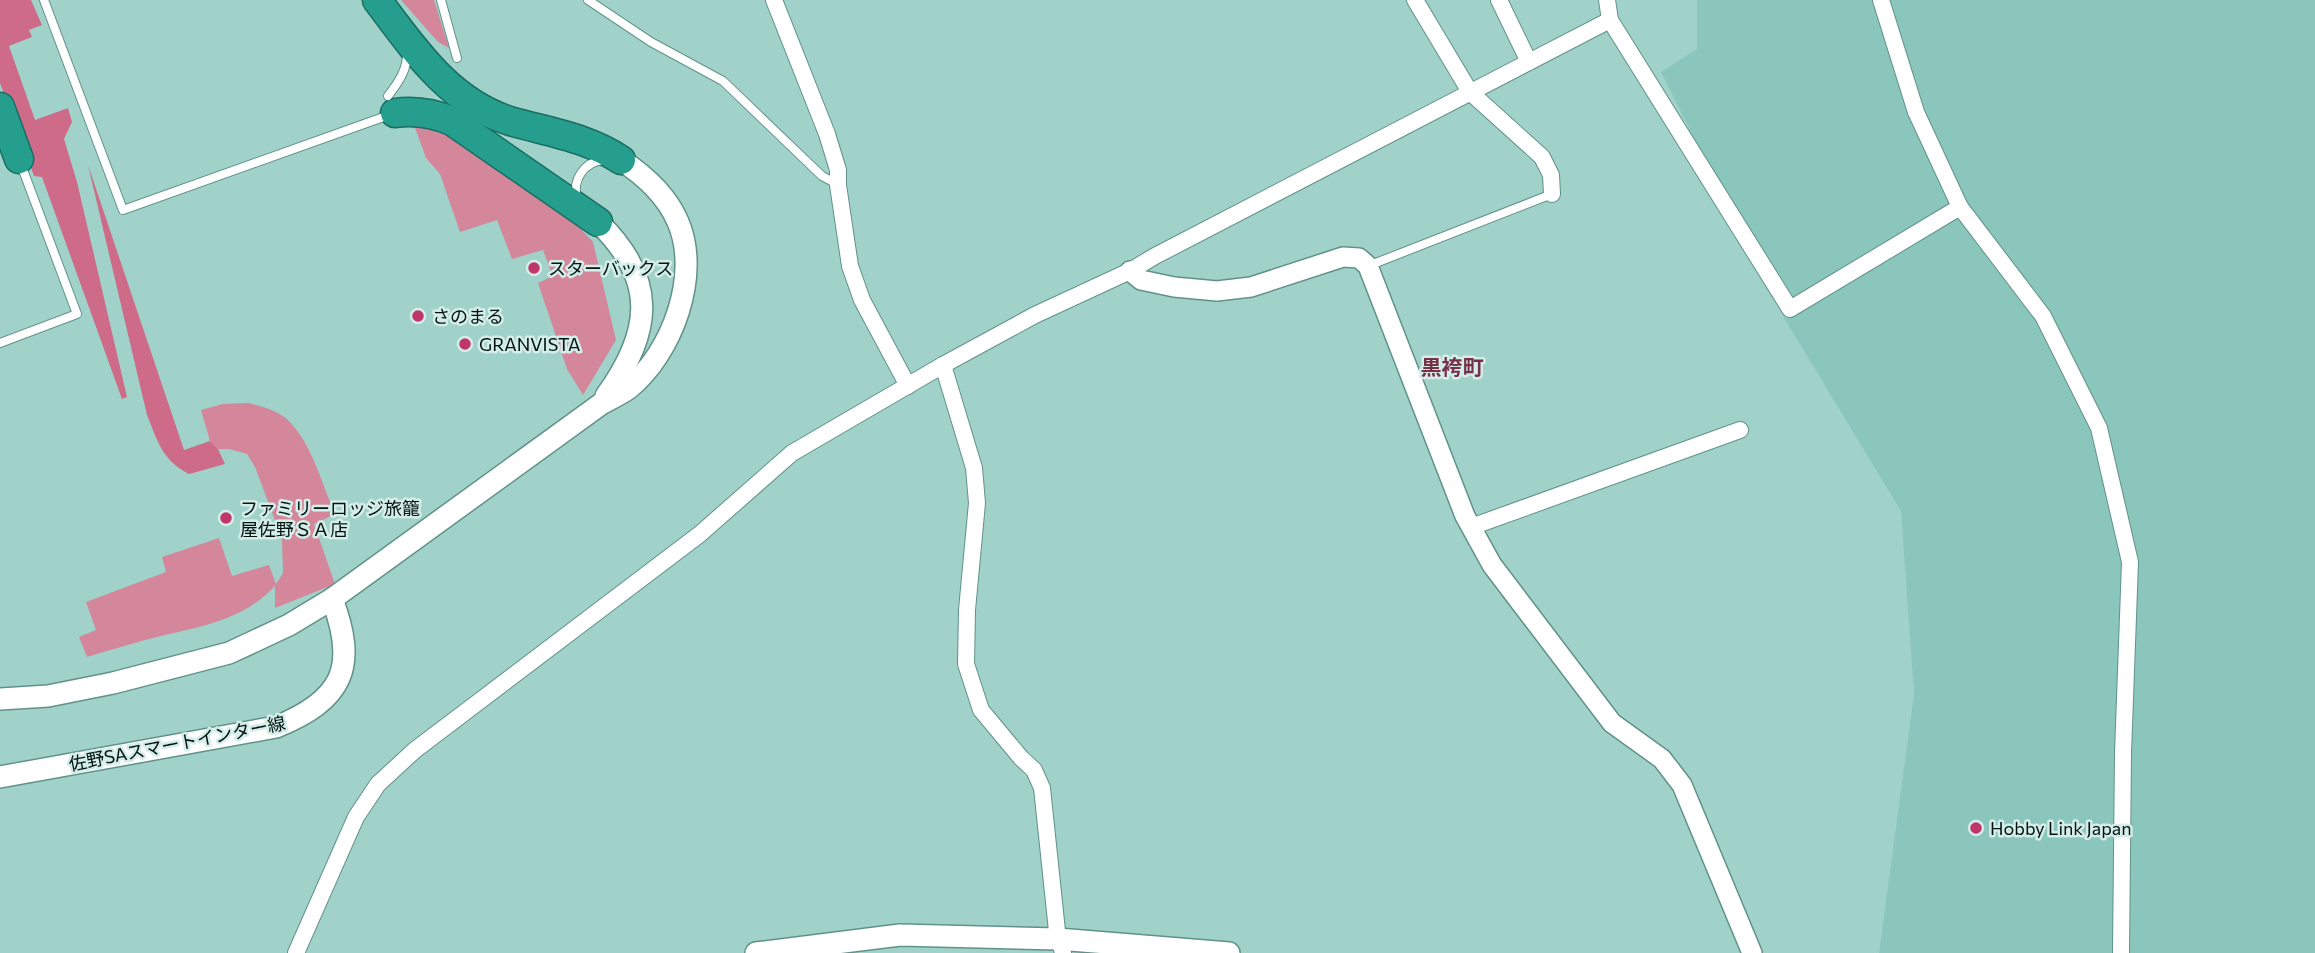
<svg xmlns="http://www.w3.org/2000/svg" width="2315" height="953" font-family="Commissioner,'Noto Sans JP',sans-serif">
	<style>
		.built { fill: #8bc6bc }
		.green { fill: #d4869b }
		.forest { fill: #ce6b89 }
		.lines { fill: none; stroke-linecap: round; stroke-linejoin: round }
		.service-casing { stroke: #619289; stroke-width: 10 }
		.minor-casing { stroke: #619289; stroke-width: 18 }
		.tertiary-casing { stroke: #619289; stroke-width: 22 }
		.secondary-casing { stroke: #619289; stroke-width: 24 }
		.motorway-casing { stroke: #196d62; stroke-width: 31 }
		.service { stroke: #fff; stroke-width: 8 }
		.minor { stroke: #fff; stroke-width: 16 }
		.tertiary { stroke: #fff; stroke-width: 19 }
		.secondary { stroke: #fff; stroke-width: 21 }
		.motorway { stroke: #259e8e; stroke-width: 28 }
		.poi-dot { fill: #c0356a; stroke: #d4ede8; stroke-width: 2.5 }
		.labels { text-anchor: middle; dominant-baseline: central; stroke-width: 5; stroke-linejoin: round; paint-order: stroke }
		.poi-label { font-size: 18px; fill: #021310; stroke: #d4ede8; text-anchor: start }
		.street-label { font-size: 18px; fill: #021310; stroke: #d4ede8 }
		.quarter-label { font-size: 21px; font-weight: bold; fill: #763148; stroke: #d4ede8 }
	</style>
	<rect width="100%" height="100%" fill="#a0d2c9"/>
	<path class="built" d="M1697,0H2315V953H1879L1914,694L1901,511L1784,318L1661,72L1697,49Z"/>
	<g class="green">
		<path d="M401,0H434L449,48L438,42Z"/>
		<path d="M414,125L449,135L569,216L593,242L616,340L583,395L567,369L538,283L553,276L543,250L512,259L497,220L460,232L440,174L426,158Z"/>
		<path d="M248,403C261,406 277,410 288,420C312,444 322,484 335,514L314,524L335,584L275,608V586C244,619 204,626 161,636C136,642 111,650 87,657L79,637L96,630L86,602L166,572L162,557L219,538L232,576L269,565L276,584L283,573L282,539L255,467L247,454L229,449H218L210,441L201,410L223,404Z"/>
	</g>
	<g class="forest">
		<path d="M0,0H31L42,25L29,30L32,37L9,46L35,120L68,108L72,122L64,139L77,182L127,397L122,399L42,177L34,176L0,83Z"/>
		<path d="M88,165L184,450L210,441L218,449L225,464L189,474C162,460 158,442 147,415Z"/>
	</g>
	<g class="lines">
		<g class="service-casing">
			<g id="service">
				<path d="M44,0L123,210L392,114"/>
				<path d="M441,0L457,58"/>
				<path d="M588,0L651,42L723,81L822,176L837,184"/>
				<path d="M388,96C398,83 408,69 407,52"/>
				<path d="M577,198C572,180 584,162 603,160"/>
				<path d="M1368,266L1552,194"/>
				<path d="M0,343L77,314L20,162"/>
			</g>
		</g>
		<g class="minor-casing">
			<g id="minor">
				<path d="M774,0L827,134L838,170V185L850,266L862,300L908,386"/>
				<path d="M1415,0L1470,92L1542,157L1551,175L1552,194"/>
				<path d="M1499,0L1529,62"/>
				<path d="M1607,0L1610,20L1790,309L1960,207L1916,112L1881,0"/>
				<path d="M1960,207L2043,316L2099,428L2130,562L2123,753L2121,953"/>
				<path d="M943,365L974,468L977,503L967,610L966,664L981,710L1021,758L1034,770L1042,788L1057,931L1063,953"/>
				<path d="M1471,527L1740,430"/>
				<path d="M296,953L356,817L378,784L415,750L700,534L792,453L943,365L1035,315L1130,271L1155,256L1610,20"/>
			</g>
		</g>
		<g class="tertiary-casing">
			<path id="tertiary" d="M1130,271L1141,280L1174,287L1217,291L1251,287L1343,257L1359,258L1368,266L1465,516L1492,565L1612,723L1662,759L1682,785L1752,953"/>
		</g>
		<g class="secondary-casing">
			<g id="secondary">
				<path d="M598,222C658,280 652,332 606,396"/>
				<path d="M0,699L48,696L113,683L229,653L289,625L332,599L601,404C610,399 621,394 629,388C672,353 701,275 678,222C667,196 644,175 621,160"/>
				<path d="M0,777L276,727C343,700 358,667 332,599"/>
				<path d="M756,953L900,935L1058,939L1229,953"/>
			</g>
		</g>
		<g class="motorway-casing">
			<g id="motorway">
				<path d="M377,0C414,49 449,102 510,121C548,132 587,137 621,160"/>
				<path d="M0,107L19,159"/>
				<path d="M395,113C416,110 433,113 452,121L598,222"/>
			</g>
		</g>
		<use href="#service" class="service"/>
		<use href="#minor" class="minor"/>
		<use href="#tertiary" class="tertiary"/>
		<use href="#secondary" class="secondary"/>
		<use href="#motorway" class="motorway"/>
	</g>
	<g class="poi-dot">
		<circle cx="534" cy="268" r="7"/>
		<circle cx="418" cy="316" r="7"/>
		<circle cx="465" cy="344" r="7"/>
		<circle cx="226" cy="518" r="7"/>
		<circle cx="1976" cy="828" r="7"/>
	</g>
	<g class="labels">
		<g class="poi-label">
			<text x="548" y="268">スターバックス</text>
			<text x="432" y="316">さのまる</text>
			<text x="479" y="344">GRANVISTA</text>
			<text x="240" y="508">ファミリーロッジ旅籠<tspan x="240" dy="21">屋佐野ＳＡ店</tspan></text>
			<text x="1990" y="828">Hobby Link Japan</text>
		</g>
		<g class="street-label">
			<text transform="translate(177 743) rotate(-11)">佐野SAスマートインター線</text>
		</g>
		<g class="quarter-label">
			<text x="1452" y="366">黒袴町</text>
		</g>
	</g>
</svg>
